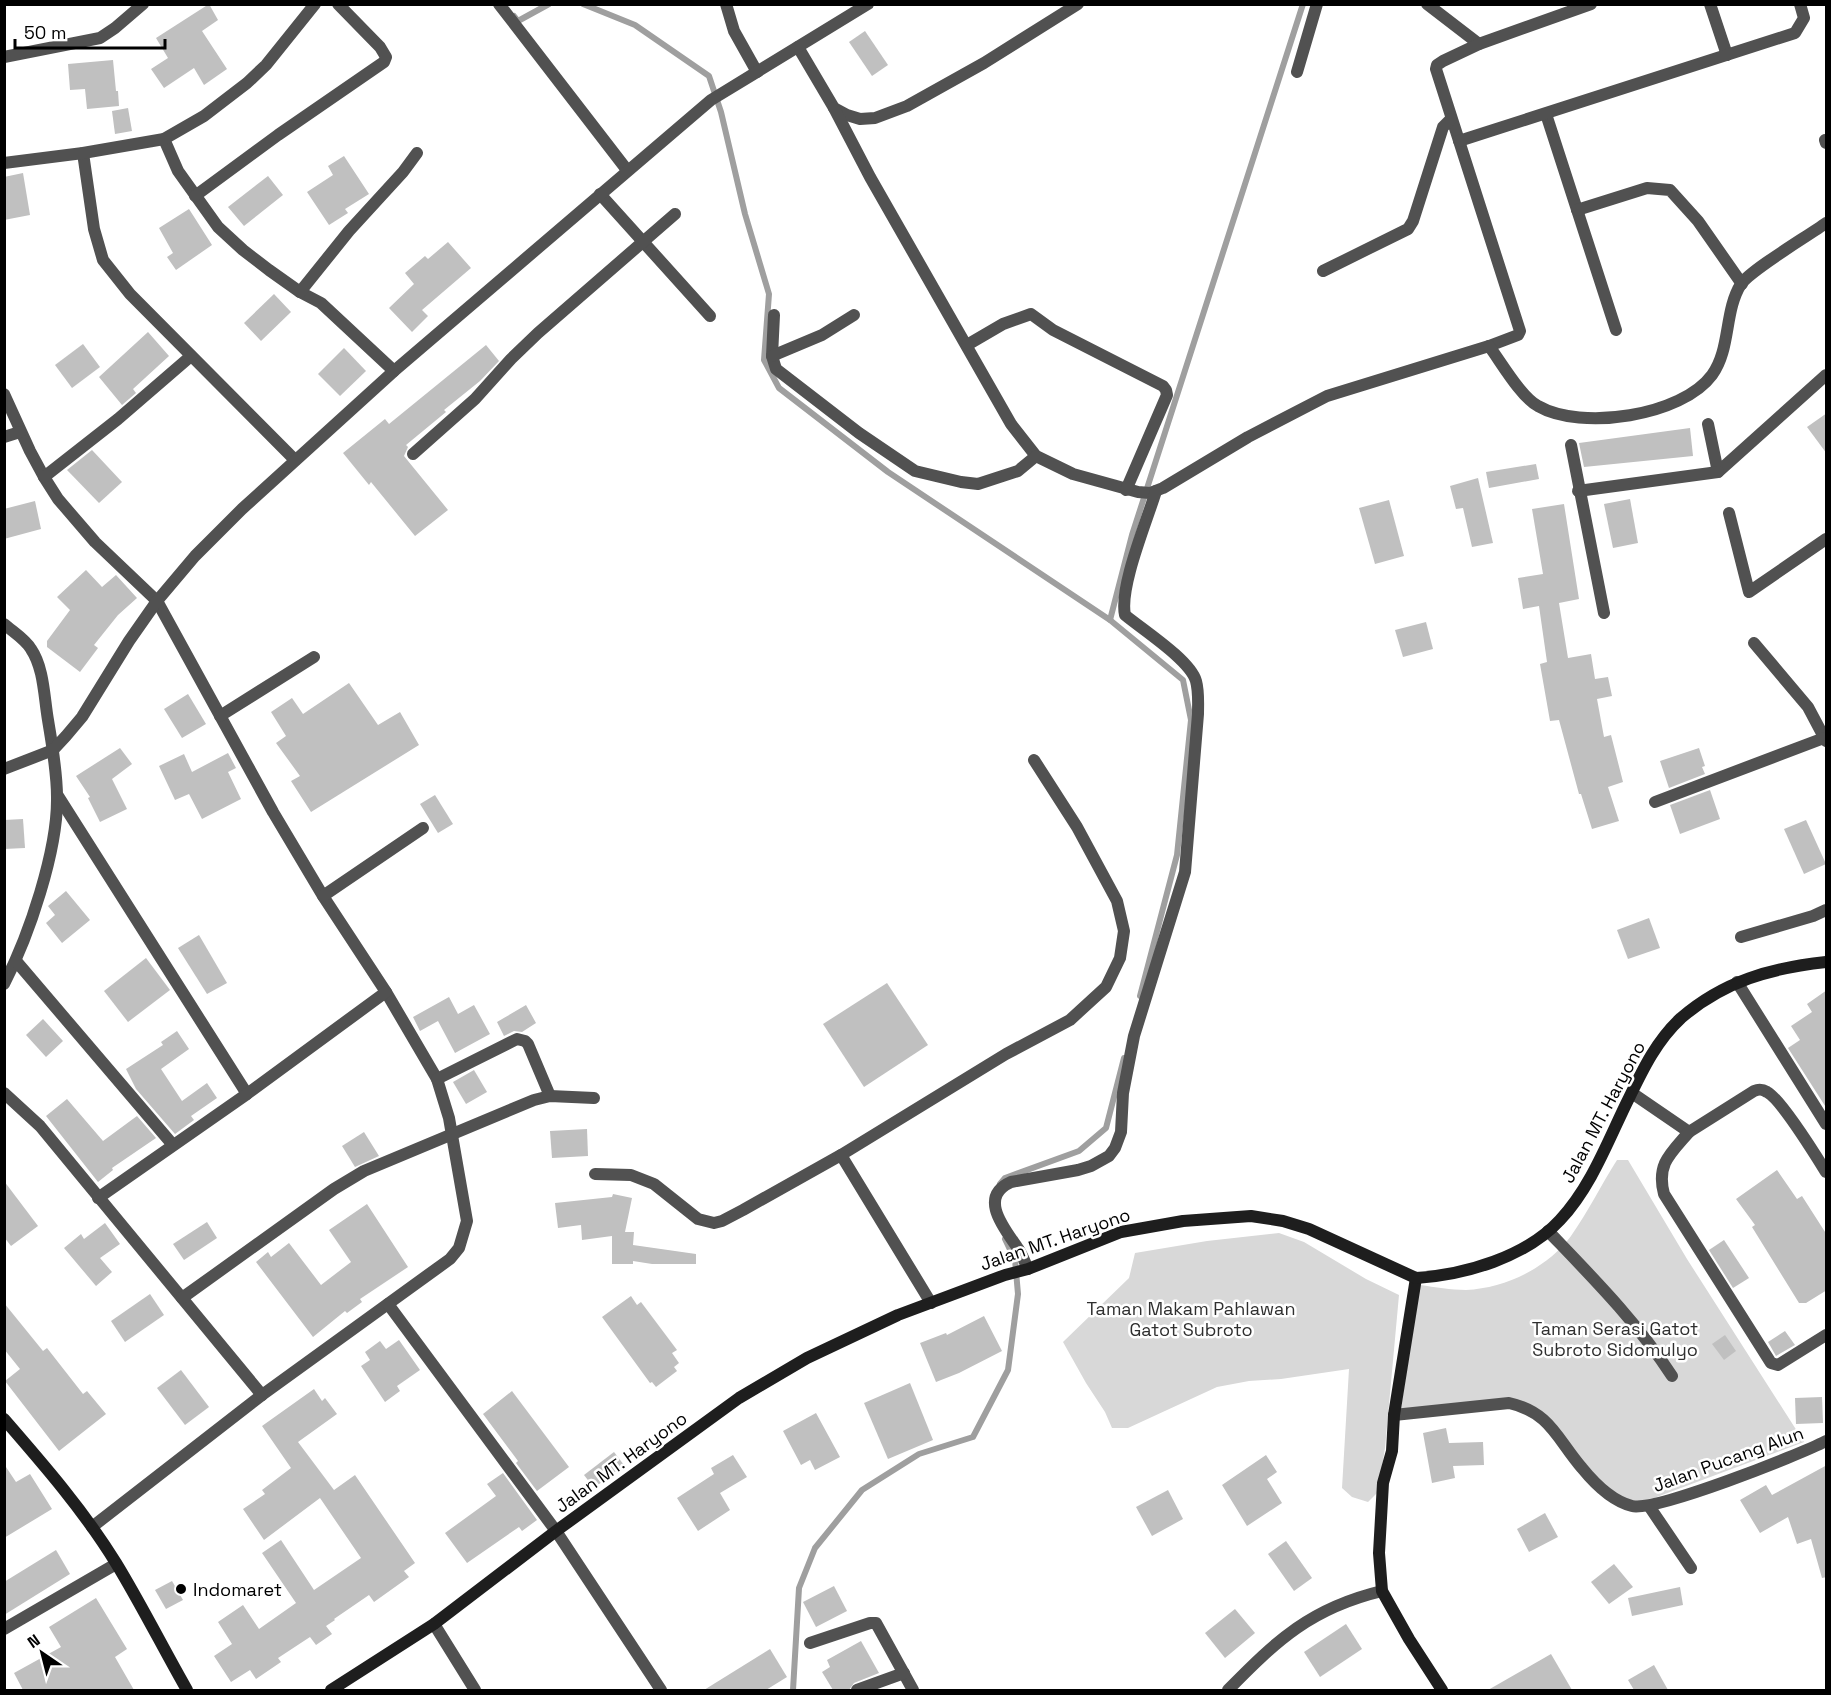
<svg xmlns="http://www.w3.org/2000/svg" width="1831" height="1695" font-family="'Space Grotesk',sans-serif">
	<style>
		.green { fill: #d8d8d8 }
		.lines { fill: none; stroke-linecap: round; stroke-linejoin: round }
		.stream { stroke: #9f9f9f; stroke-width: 6 }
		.building { fill: #c0c0c0 }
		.lane { stroke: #515151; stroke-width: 12 }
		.street { stroke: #515151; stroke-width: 12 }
		.secondary { stroke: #1e1e1e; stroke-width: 12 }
		.poi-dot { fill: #000; stroke: #fff; stroke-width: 2 }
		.labels { text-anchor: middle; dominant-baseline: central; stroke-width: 5; stroke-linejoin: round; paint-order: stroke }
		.street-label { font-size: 18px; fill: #000; stroke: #fff }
		.park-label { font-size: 18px; fill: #2f2f2f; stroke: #fff }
		.poi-label { font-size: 18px; fill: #000; stroke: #fff; text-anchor: start }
	</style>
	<rect width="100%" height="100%" fill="#fff"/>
	<g class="green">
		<path d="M1617,1160H1628L1687,1259L1804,1442L1654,1498L1633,1502L1609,1490L1575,1452L1546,1414L1506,1399L1400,1414L1420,1285C1435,1287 1451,1290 1466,1290C1506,1288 1547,1268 1571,1236C1588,1212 1601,1185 1617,1160Z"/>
		<path d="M1279,1233L1304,1242L1366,1279L1399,1295L1385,1448L1378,1492L1368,1502L1352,1497L1342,1488L1349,1369L1281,1379L1249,1381L1217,1387L1128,1428H1112L1105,1412L1086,1383L1063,1342L1129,1278L1135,1253L1207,1241Z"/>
	</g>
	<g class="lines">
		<g class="stream">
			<path d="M583,4L635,25L709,76L721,112L745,214L769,294L764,360L779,388L888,472L1110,620L1183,680L1191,720L1177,855L1140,996"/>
			<path d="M514,16L518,21L549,4"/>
			<path d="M1110,620L1132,535L1303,4"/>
			<path d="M1000,1184L1005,1178L1079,1151L1106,1128L1124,1058"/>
			<path d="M793,1690L799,1588L815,1548L862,1490L919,1454L973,1437L1008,1370L1018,1294L1015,1260L1005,1239"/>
		</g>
	</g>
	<g class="building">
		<path d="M209,4L218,20L202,31L227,69L204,85L194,68L164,88L151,69L168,58L156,38Z"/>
		<path d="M865,31L888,65L872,76L849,42Z"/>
		<path d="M113,60L116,91H118L119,106L87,109L85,89L70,90L68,64Z"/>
		<path d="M128,108L132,131L115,134L112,111Z"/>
		<path d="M344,156L369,194L345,209L348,213L329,225L307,192L333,175L328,166Z"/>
		<path d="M23,173L30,215L4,220V177Z"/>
		<path d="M268,176L283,195L244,226L228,207Z"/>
		<path d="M189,209L212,245L176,270L167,257L173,253L159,228Z"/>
		<path d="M448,242L471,268L422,310L428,316L412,332L389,308L414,284L405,273L425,256L428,259Z"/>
		<path d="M274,294L291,312L261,341L244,323Z"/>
		<path d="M148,332L169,356L133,389L136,393L122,405L99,377Z"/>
		<path d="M83,344L100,367L72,388L55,365Z"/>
		<path d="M486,345L499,361L480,381L444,410L446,412L406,445L408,447L404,456L448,510L415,536L371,482L369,485L343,453L385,419L389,424Z"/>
		<path d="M344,348L366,371L340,396L318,374Z"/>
		<path d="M1827,413V454L1807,427Z"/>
		<path d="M1690,428L1693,456L1584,467L1579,443Z"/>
		<path d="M92,450L122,482L99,503L67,470Z"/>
		<path d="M1536,464L1539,479L1489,488L1486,472Z"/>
		<path d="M1478,478L1493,543L1472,547L1463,508L1456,509L1450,486Z"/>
		<path d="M1630,499L1638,543L1613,548L1604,504Z"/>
		<path d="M1389,500L1404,556L1375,564L1359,508Z"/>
		<path d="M35,501L41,529L4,539V509Z"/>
		<path d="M1564,504L1579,599L1559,603L1568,658L1591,654L1595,679L1608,677L1612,696L1597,699L1604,737L1611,735L1623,782L1608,787L1619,821L1592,829L1581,794H1579L1559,720L1550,721L1540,664L1547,662L1539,606L1523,609L1518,578L1543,574L1532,509Z"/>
		<path d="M86,570L102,587L116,575L137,598L118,615L94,645L98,648L80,672L47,647V641L70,610L57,597Z"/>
		<path d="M1426,622L1433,649L1403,657L1395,630Z"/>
		<path d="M349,683L378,725L400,712L419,745L311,812L291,781L300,776L276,743L286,736L271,712L292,698L303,714Z"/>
		<path d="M188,694L206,724L182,738L164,709Z"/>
		<path d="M120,748L132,764L112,779L127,809L100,822L88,798L90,797L76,776Z"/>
		<path d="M1699,748L1705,766L1702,767L1705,774L1669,788L1660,761Z"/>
		<path d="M228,753L236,768L228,772L241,799L202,819L189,794L175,800L159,766L184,754L192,772Z"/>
		<path d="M1710,790L1720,819L1680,834L1670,805Z"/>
		<path d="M435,795L453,824L438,833L420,804Z"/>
		<path d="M23,819L25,848L4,849V820Z"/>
		<path d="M1806,820L1826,864L1804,874L1784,829Z"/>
		<path d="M66,891L90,920L62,943L46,923L55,915L48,906Z"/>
		<path d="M1649,918L1660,948L1628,959L1617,930Z"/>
		<path d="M199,935L227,983L207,994L178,948Z"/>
		<path d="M146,958L170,990L128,1022L104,991Z"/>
		<path d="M887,983L928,1045L864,1087L823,1024Z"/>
		<path d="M1827,990V1109L1788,1048L1800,1040L1791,1026L1812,1012L1807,1004Z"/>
		<path d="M449,997L458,1014L474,1005L490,1034L455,1053L438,1021L420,1031L413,1017Z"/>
		<path d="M526,1005L536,1023L522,1032L514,1031L504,1036L497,1022Z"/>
		<path d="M43,1019L63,1041L46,1057L26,1035Z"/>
		<path d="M177,1031L189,1049L161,1069L182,1101L207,1083L217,1098L191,1116L194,1120L175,1134L136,1089L126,1069L163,1045L161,1042Z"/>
		<path d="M474,1070L487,1092L466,1104L453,1082Z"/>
		<path d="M67,1099L103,1141L137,1116L156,1138L112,1168L113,1170L98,1182L46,1116Z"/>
		<path d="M587,1129L588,1156L552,1158L550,1131Z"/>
		<path d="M364,1132L379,1156L355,1167L342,1146Z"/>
		<path d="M1777,1170L1797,1199L1802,1196L1827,1235V1290L1806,1303H1799L1752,1227L1755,1225L1736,1199Z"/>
		<path d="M4,1181L38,1226L11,1246L4,1237Z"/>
		<path d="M613,1194L632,1198L625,1232H634L633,1245L696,1254V1264H652L633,1261V1264H612V1236L582,1240L581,1225L558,1228L555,1203L612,1197Z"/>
		<path d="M367,1204L408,1267L360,1299L362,1302L347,1313L345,1311L313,1337L256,1262L268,1252L271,1257L289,1243L321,1285L351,1262L329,1230Z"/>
		<path d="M207,1222L217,1238L184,1260L173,1244Z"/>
		<path d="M105,1223L120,1244L100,1258L112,1272L96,1286L64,1248L81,1234L84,1239Z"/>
		<path d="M1724,1240L1749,1278L1733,1288L1709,1250Z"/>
		<path d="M150,1294L164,1315L125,1342L111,1321Z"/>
		<path d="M631,1296L637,1305L641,1302L677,1350L672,1353L679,1363L674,1367L677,1371L656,1387L652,1382L650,1383L602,1317Z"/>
		<path d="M4,1303L43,1351L47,1348L83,1394L87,1391L106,1414L59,1451L5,1381L20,1369L4,1349Z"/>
		<path d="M984,1316L1002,1351L959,1373L936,1382L920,1343L946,1333L947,1335Z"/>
		<path d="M1785,1331L1795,1345L1776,1356L1768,1342Z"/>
		<path d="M1725,1335L1736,1351L1724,1360L1712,1344Z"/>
		<path d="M399,1340L420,1370L397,1386L400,1391L385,1402L361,1366L370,1360L365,1352L380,1341L386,1349Z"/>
		<path d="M181,1370L209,1407L185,1425L157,1388Z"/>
		<path d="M910,1383L933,1440L888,1459L864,1403Z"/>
		<path d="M314,1389L322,1401L325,1398L337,1414L298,1442L334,1490L355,1475L415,1563L404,1571L409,1577L374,1602L369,1595L334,1619L335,1620L326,1626L332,1634L316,1645L310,1637L278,1658L281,1662L256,1679L250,1670L231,1682L214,1656L232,1644L218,1622L243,1605L259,1629L296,1603L262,1553L281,1540L314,1590L361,1558L320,1498L264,1540L243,1509L265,1494L262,1490L291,1468L262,1426Z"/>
		<path d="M512,1391L569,1467L537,1491L516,1463L518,1461L483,1414Z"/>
		<path d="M1822,1397L1823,1423L1796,1424L1795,1398Z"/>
		<path d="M816,1413L840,1457L815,1470L810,1460L801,1465L783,1431Z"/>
		<path d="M1446,1428L1449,1443L1483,1442L1484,1465L1453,1466L1455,1478L1432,1483L1423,1433Z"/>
		<path d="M614,1452L624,1465L594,1488L584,1475Z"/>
		<path d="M733,1455L747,1477L720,1493L730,1510L698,1531L677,1498L714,1474L711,1468Z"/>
		<path d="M1266,1455L1277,1472L1267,1479L1282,1503L1247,1526L1222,1485Z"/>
		<path d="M4,1464L16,1482L30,1474L52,1509L4,1538Z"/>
		<path d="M1827,1465V1577L1822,1578L1811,1539L1797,1544L1788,1517L1760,1533L1740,1500L1766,1485L1772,1495Z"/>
		<path d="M503,1473L537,1520L522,1531L519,1527L467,1563L445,1533L496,1496L487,1484Z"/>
		<path d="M1168,1490L1183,1519L1152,1536L1136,1507Z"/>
		<path d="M1545,1513L1558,1537L1529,1552L1517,1529Z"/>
		<path d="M1286,1541L1312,1578L1294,1591L1268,1554Z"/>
		<path d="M56,1550L70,1574L4,1615V1582Z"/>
		<path d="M1614,1564L1633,1587L1609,1604L1591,1582Z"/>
		<path d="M172,1581L183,1600L166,1609L155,1590Z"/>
		<path d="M834,1586L847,1611L816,1627L803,1602Z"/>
		<path d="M1680,1587L1683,1605L1632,1616L1628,1598Z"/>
		<path d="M96,1598L127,1649L115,1657L134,1690H23L14,1673L61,1647L49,1627Z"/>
		<path d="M1235,1609L1255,1633L1225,1658L1205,1633Z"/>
		<path d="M1346,1624L1362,1649L1320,1677L1304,1652Z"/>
		<path d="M861,1641L879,1673L854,1683L849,1690H833L822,1672L830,1667L827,1660Z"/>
		<path d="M770,1649L787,1677L766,1690H704Z"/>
		<path d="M1551,1654L1572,1690H1488Z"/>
		<path d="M1654,1665L1668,1690H1634L1628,1680Z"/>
	</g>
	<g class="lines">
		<g class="lane">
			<path d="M1297,72L1317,4"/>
			<path d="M1825,140L1826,143"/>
			<path d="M1708,424L1718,472L1826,375"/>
			<path d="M1571,445L1604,613"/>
			<path d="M1578,491L1718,472"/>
			<path d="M1729,513L1749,592L1826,539"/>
			<path d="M1754,643L1808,707L1826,741"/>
			<path d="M1655,802L1824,738"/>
			<path d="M1741,937L1813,916L1826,910"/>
			<path d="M1632,1093L1689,1132L1754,1091C1759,1089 1762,1089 1767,1092C1781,1099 1816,1156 1826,1172"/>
			<path d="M1689,1132C1671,1153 1656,1164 1664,1194L1771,1363L1778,1365L1826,1335"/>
			<path d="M1548,1231C1593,1278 1636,1321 1672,1376"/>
			<path d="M1649,1506L1691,1568"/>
		</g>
		<g class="street">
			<path d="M499,4L627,170"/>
			<path d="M726,4L734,31L757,72"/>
			<path d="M1427,4L1479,44"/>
			<path d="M1710,4L1727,55"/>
			<path d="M798,47L834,108L847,115L860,119L875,118L907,106L984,63L1078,4"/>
			<path d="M4,57L100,38L115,28L143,4"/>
			<path d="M834,108L870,177L1011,424L1036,456L1073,474L1138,492L1150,493L1163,488L1248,437L1327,396L1489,346L1518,335L1520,331L1436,69L1437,65L1443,61L1479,44L1591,4"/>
			<path d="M1546,114L1616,330"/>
			<path d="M164,139L178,171L218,227L243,250L269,270L300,292L321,303L394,371"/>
			<path d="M1459,141L1795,33L1804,18L1800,4"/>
			<path d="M83,153L94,229L103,260L130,294L295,460"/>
			<path d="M4,163L83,153L164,139L204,116L247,83L266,65L315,4"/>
			<path d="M600,194L710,316"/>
			<path d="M195,196L278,135L384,62L386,57L380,47L338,4"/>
			<path d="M1577,210L1647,188L1670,190L1698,221L1742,284"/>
			<path d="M1323,271L1408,229L1413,221L1443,127L1451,119"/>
			<path d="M300,292L349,231L403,172L417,153"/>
			<path d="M774,315L772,356L776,369L859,433L915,471L961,482L978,484L1018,471L1036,456"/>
			<path d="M967,345L1003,324L1031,314L1053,330L1163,386L1166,390L1167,395L1126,490"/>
			<path d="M1489,346C1501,362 1521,397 1538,406C1581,431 1682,416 1712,375C1731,349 1724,311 1741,284C1752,269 1808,236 1826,223"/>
			<path d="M772,356L822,335L854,315"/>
			<path d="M4,394L30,451L44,477L58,499L95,542L157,601L273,812L323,896L386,992L437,1079L449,1118L467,1221L459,1248L450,1259L262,1395L92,1527"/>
			<path d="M4,437L20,432"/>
			<path d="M413,454L475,399L511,359L538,333L675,214"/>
			<path d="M44,477L118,419L191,356"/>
			<path d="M4,624C13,632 25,639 31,649C44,668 44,697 48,720C52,745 57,771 57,797C58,850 29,936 4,984"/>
			<path d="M220,716L314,657"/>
			<path d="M4,769L53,750L66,736L82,717L129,641L157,601L195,556L242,509L394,371L711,100L868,4"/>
			<path d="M58,796L247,1094"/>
			<path d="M323,896L423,828"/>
			<path d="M16,961L173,1145"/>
			<path d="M1737,982L1826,1124"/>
			<path d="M437,1079L517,1039L525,1041L528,1044L550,1096"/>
			<path d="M4,1093L40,1126L262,1395"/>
			<path d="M595,1174L631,1175L654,1184L698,1219L714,1223L722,1221L743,1210L841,1155"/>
			<path d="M98,1198L247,1094L386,992"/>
			<path d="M1028,1269C1024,1261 1022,1253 1017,1247C1004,1228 978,1197 1011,1182L1078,1170L1091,1166L1109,1156L1115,1148L1121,1132L1123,1093L1134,1036L1185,872L1198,714C1198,703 1199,692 1196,681C1190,660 1143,630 1125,615C1119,587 1147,521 1156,491"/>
			<path d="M182,1298L334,1189L364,1171L534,1100L550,1096L594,1098"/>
			<path d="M931,1303L841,1155L1006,1054L1070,1020L1106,987L1120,958L1124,931L1117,901L1077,827L1034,760"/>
			<path d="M388,1304L556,1531L661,1690"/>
			<path d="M1394,1415L1509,1403C1550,1412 1557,1439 1582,1468C1595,1484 1612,1501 1632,1506C1655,1512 1799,1455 1826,1441"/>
			<path d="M434,1624L475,1690"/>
			<path d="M4,1629L116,1564"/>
			<path d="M810,1643L870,1623H876L913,1690"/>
			<path d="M857,1690L904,1673"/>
			<path d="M1228,1690C1277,1640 1311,1608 1382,1591"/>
		</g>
		<g class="secondary">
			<path d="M1416,1278L1394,1415L1392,1451L1383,1483L1379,1553L1382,1591L1409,1639L1442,1690"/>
			<path d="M4,1419C44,1465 84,1511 116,1563C141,1604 163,1648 187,1690"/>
			<path d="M331,1690L434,1624L556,1531L739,1398L807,1358L898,1315L1005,1275L1028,1269L1121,1232L1183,1221L1251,1216L1283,1221L1309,1229L1416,1278C1465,1275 1526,1257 1560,1220C1592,1186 1609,1138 1629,1098C1643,1069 1657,1040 1681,1018C1724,981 1771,968 1826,962"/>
		</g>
	</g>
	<circle class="poi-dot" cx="181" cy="1589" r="6"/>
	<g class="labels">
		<g class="street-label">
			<text transform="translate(1603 1112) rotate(-62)">Jalan MT. Haryono</text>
			<text transform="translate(1055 1239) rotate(-19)">Jalan MT. Haryono</text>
			<text transform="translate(1728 1459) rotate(-20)">Jalan Pucang Alun</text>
			<text transform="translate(621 1462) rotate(-36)">Jalan MT. Haryono</text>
		</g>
		<g class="park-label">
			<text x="1191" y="1308">Taman Makam Pahlawan<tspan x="1191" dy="21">Gatot Subroto</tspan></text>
			<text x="1615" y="1328">Taman Serasi Gatot<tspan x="1615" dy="21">Subroto Sidomulyo</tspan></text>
		</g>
		<g class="poi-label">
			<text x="193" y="1589">Indomaret</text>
		</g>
	</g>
	<rect width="1831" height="1695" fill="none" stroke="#000000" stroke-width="12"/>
	<g transform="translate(42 1653) rotate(325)" stroke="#ffffff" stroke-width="4.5" paint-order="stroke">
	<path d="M0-4.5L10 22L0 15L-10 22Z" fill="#000000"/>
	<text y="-9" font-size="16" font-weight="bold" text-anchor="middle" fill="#000000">N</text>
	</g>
	<path d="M15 39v9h150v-9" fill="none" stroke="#000000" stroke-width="3"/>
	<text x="24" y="39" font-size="18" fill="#000000" stroke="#ffffff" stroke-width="4.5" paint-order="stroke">50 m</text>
</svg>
